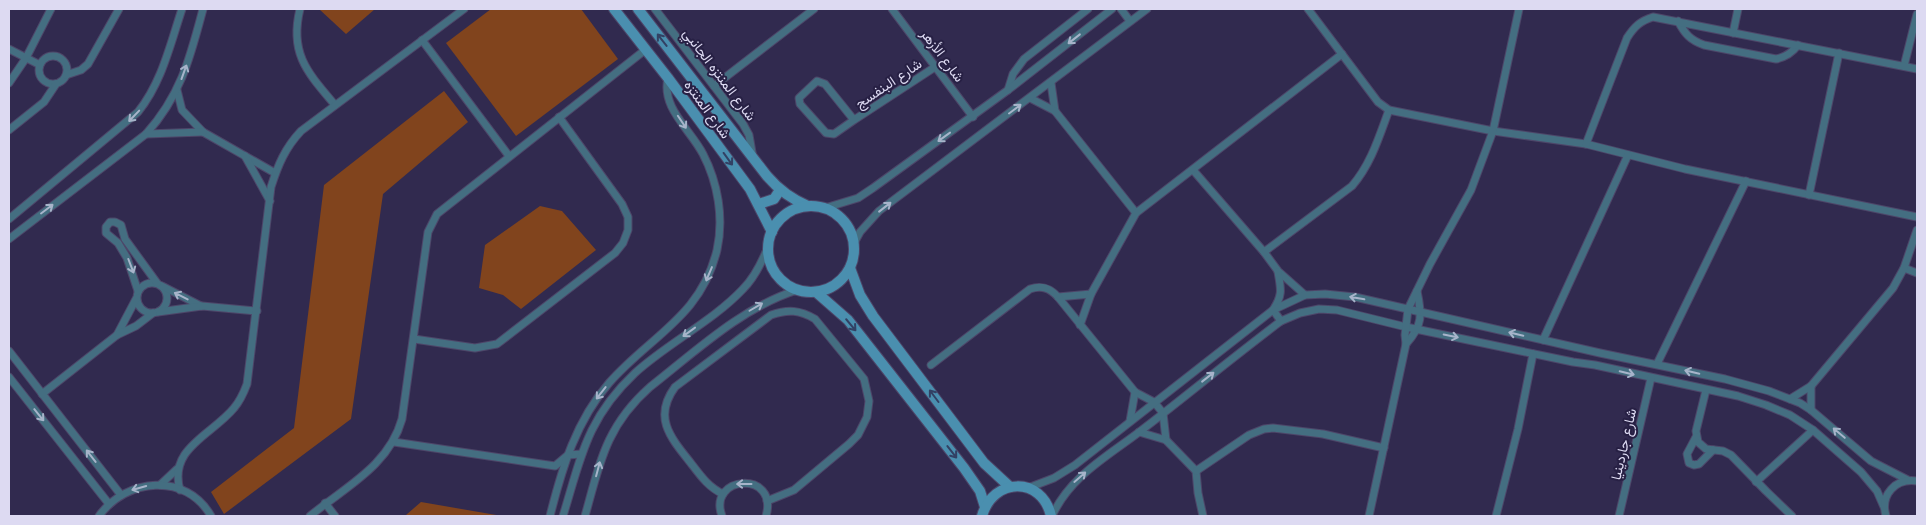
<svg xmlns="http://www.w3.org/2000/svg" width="1926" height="525" font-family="Lato,Vazirmatn,sans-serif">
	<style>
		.green { fill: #81441d }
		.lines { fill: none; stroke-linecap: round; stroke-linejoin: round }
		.street-casing { stroke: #4d4669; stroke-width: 9 }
		.secondary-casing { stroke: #4d4669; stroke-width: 12 }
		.street { stroke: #446e81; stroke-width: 7 }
		.secondary { stroke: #4a8faf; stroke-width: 10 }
		.oneway { stroke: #a7b4ca }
		.oneway2 { stroke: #324164 }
		.labels { text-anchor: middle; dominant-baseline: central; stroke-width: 4; stroke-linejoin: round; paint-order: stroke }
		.street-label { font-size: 14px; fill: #dddaf2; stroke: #272044 }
	</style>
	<rect width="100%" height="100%" fill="#312a4f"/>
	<g class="green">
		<path d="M319,9H375L346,34Z"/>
		<path d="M491,9H581L618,59L516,136L446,43Z"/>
		<path d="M444,91L468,122L383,194L351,419L224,514L211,492L294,428L324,185Z"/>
		<path d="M540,206L562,211L596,250L521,309L503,295L479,288L485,245Z"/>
		<path d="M421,502L502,516H407L406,515Z"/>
	</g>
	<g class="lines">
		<g class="street-casing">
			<g id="street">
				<path d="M300,9C289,54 308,73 335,105"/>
				<path d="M655,9L743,124L749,135L753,158"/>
				<path d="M892,9L973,117"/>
				<path d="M1121,9L1130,21"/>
				<path d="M1308,9L1378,102L1389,110L1493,131L1586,144L1685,169L1917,217"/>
				<path d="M1678,21C1685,34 1690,40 1704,45L1776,59C1786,57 1792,53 1798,45"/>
				<path d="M1733,33L1738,9"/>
				<path d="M422,40L509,156"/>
				<path d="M9,49L40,65"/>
				<circle cx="53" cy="70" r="14"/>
				<path d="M1904,66L1917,14"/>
				<path d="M66,75L81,70L88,64L119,9"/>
				<path d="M9,83L26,58L51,9"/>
				<path d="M1051,83L1055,111"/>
				<path d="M714,86L814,9"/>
				<path d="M177,90L182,110L203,132L275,173"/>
				<path d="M1008,90L1013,74L1024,59L1088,9"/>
				<path d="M1030,98L1055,111L1136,213"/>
				<path d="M854,120L834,134L826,133L800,104L799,98L817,81L825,84L854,120L935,67"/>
				<path d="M9,130L44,102L56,84"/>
				<path d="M146,134L203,132"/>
				<path d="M1586,144L1627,38C1634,27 1640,21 1653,17L1917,69"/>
				<path d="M245,156L270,201"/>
				<path d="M1193,170L1264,252L1278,271L1305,295"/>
				<path d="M1809,195L1839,53"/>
				<path d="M825,208L858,198L873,188L1008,90L1112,9"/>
				<path d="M9,219L138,112C162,82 170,45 182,9"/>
				<path d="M9,239L146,134C181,95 190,58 203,9"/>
				<path d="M854,243L860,232L879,211L1147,9"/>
				<path d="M1264,252L1352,186C1371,164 1379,137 1389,110"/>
				<path d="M1904,268L1917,273"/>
				<path d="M1278,272C1281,289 1283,295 1273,310L1281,321"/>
				<circle cx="152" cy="298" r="15"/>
				<path d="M162,286L201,306"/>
				<path d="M138,291L127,258L118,243L106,233V227L110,222H115L121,225L125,239L157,283"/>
				<path d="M1058,297L1091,294"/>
				<path d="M158,312L202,306L257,311"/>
				<path d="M1080,325L1091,294L1136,213L1342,54"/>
				<path d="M117,335L136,299"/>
				<path d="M414,339L475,348L497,344L615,253L623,243L628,230V217L622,204L559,117"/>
				<path d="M1543,340L1628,155"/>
				<path d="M1406,344C1423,325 1422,315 1417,291"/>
				<path d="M9,351L121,495"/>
				<path d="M1657,364L1746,181"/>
				<path d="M931,365L1030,289C1042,285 1050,288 1058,297L1135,392L1154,402L1163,413L1166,440"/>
				<path d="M9,377L109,504"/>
				<path d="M1706,390L1696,431L1698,442L1706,449L1723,451L1731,455L1766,491L1792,516"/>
				<path d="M42,394L117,335L136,326L153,313"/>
				<path d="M1790,399L1811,386L1893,288L1904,268L1917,230"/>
				<path d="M1811,410V386"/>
				<path d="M1130,421L1135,392"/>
				<path d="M1139,432L1166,440L1196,471L1198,493L1203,516"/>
				<path d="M1696,437L1687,454L1689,463L1694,465L1699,464L1713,450"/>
				<path d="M394,442L555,466L568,455L581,454"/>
				<path d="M1196,471L1249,435L1264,429L1273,428L1323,434L1384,448"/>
				<path d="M1756,482L1813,430"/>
				<path d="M160,485L177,469"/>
				<path d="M1028,488L1054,478L1075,465L1273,310L1305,295L1325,294L1355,297L1600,353L1725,379L1769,391L1800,403L1811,410L1871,461L1908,480"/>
				<path d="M180,490C168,448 212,435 234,408C240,401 244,392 247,384L271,187C278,165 285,148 301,131L464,9"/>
				<path d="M723,494C708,487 700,475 690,462C670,437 653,417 675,387L771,315C788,309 800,310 815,319L864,379L869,401L867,417L858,435L849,444L794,490L767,501"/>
				<path d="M325,503L335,516"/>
				<path d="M99,516C126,478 186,472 211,516"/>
				<path d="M310,516C345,487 389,466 402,419L428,232L437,214L645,50"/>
				<path d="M550,516C562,468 576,421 609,383C650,336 701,317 717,250C724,218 718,183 703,154C690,129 661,108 668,78"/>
				<path d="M563,516C581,457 587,418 635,373C668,343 713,321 743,289C755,277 762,262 768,247"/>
				<path d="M585,516C600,462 606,426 650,387C696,351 741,308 797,290"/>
				<path d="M722,516C707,475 779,470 766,516"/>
				<path d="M1052,516C1071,474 1112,454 1147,426C1192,391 1236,355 1281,321L1300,313L1319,309L1337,310L1406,327L1573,362L1595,365L1738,396L1766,405L1790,415L1813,430L1861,472L1877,491L1884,507"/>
				<path d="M1369,516L1406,344L1405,335L1408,309L1430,264L1471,190L1493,131L1519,9"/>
				<path d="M1496,516L1518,429L1533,354"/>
				<path d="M1619,516L1651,378"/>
				<path d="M1886,516C1880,495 1895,478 1917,481"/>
			</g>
		</g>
		<g class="secondary-casing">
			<g id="secondary">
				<path d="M614,9L668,78L750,189L772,232"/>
				<path d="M638,9L767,176C779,190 791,199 808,206"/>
				<path d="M759,204L774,199L780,190"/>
				<circle cx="811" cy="249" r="43"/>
				<path d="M850,268L860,295L873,316L984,463L1010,487"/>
				<path d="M816,292L848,320L964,468L980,491L985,507"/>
				<path d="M982,516C993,477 1042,476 1051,516"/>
			</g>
		</g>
		<use href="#street" class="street"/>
		<use href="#secondary" class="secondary"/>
	</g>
	<defs><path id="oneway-shaft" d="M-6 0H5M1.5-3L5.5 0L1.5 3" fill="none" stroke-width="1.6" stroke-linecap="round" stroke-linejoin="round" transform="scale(1.25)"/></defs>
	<g class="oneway">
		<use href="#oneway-shaft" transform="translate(1074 39) rotate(142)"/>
		<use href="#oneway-shaft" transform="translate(184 72) rotate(-70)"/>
		<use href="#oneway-shaft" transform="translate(1015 109) rotate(-37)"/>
		<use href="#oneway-shaft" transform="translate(134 116) rotate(134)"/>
		<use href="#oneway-shaft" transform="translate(682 122) rotate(56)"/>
		<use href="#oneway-shaft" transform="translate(944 137) rotate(144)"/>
		<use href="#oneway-shaft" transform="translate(885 207) rotate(-38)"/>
		<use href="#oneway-shaft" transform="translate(47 209) rotate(-37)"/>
		<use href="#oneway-shaft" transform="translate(131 266) rotate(69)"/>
		<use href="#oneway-shaft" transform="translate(709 274) rotate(113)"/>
		<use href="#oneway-shaft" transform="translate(181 296) rotate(-153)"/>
		<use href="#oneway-shaft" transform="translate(1357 298) rotate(-170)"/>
		<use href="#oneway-shaft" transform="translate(756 307) rotate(-30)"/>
		<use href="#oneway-shaft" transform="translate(689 332) rotate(144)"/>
		<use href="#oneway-shaft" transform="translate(1516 334) rotate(-167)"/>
		<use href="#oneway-shaft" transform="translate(1451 336) rotate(12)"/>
		<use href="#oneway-shaft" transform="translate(1692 372) rotate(-167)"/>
		<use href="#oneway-shaft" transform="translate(1627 373) rotate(13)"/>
		<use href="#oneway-shaft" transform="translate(1208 377) rotate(-38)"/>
		<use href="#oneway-shaft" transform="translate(601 393) rotate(128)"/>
		<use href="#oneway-shaft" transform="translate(39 415) rotate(51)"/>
		<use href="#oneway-shaft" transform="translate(1839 433) rotate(-140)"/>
		<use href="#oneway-shaft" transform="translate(91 456) rotate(-128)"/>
		<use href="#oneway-shaft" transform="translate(598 469) rotate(-75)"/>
		<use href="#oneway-shaft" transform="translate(1080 477) rotate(-41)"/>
		<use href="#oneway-shaft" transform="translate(744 484) rotate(180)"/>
		<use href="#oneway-shaft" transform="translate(139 488) rotate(164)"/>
	</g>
	<g class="oneway2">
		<use href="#oneway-shaft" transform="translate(662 40) rotate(-128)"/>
		<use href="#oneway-shaft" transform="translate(728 159) rotate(54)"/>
		<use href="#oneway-shaft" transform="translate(851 325) rotate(50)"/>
		<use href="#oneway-shaft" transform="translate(934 396) rotate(-127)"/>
		<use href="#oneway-shaft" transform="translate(952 452) rotate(52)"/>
	</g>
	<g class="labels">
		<g class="street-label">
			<text transform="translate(943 55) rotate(53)">شارع الأزهر</text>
			<text transform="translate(720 74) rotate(53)">شارع المنتزه الجانبي</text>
			<text transform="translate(888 83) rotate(-34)">شارع البنفسج</text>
			<text transform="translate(708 109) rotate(54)">شارع المنتزه</text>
			<text transform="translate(1623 444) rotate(-77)">شارع جاردينيا</text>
		</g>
	</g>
	<rect width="1926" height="525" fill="none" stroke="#dddaf2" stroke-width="20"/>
</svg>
